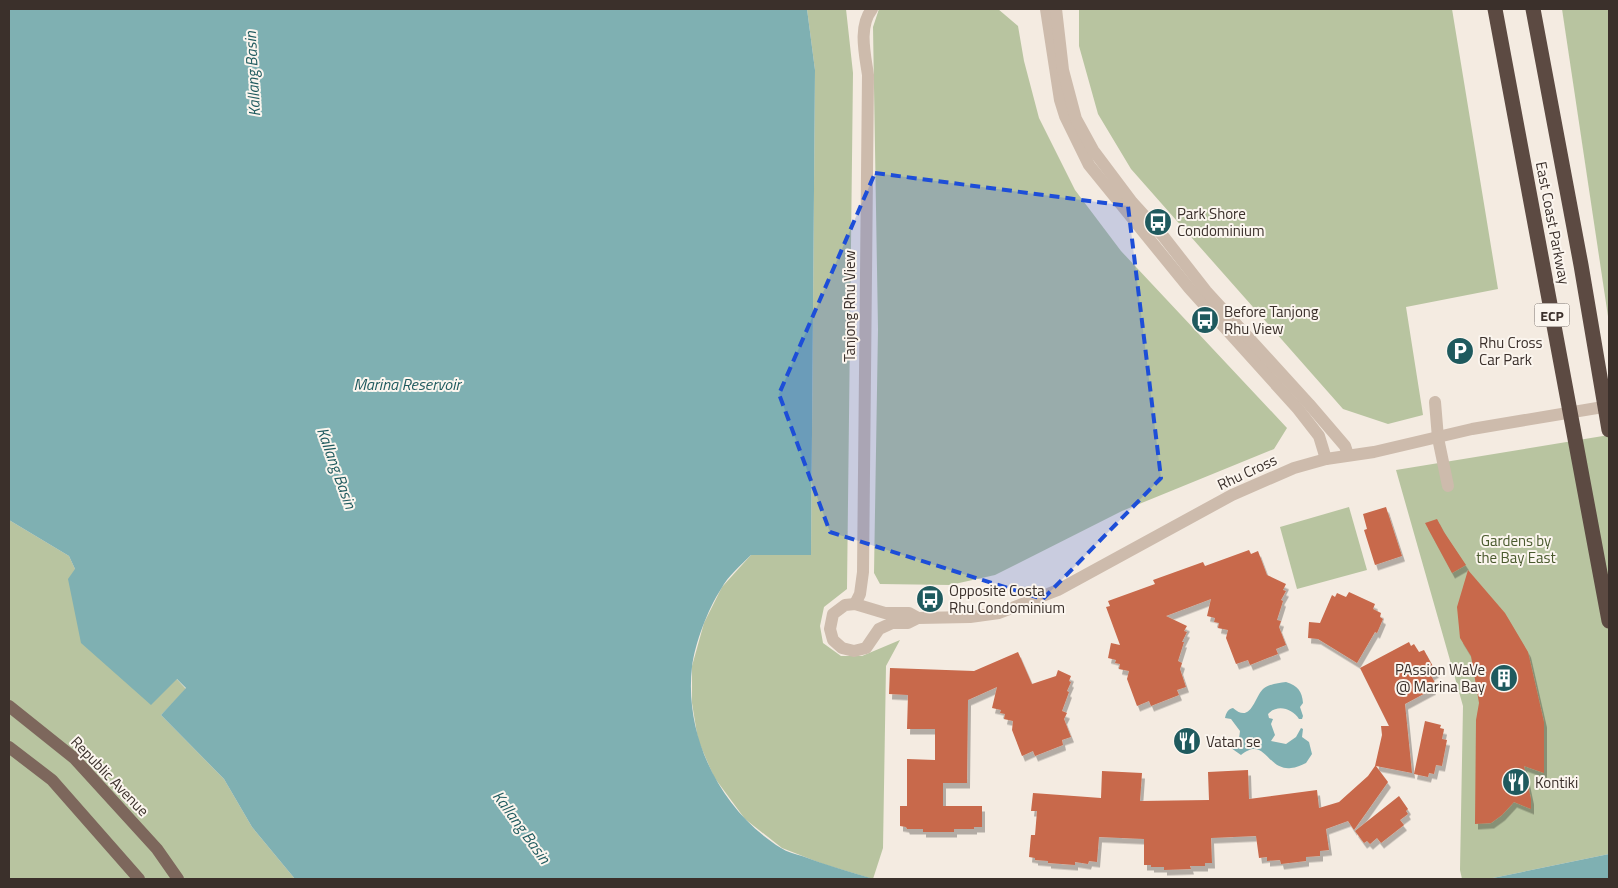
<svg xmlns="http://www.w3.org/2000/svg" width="1618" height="888" font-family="'Titillium Web',sans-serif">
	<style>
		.green { fill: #b8c4a0 }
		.water { fill: #7fb0b2 }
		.building { fill: #c8694b; filter: url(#shadow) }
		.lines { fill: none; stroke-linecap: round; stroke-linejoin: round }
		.minor { stroke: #cdbbac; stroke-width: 12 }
		.major { stroke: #7d675c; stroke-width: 12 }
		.highway { stroke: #5c4a42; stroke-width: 15 }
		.marked { fill: #1d4ed8; fill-opacity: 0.2; stroke: #1d4ed8; stroke-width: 4; stroke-dasharray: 10 6; stroke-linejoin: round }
		.labels { text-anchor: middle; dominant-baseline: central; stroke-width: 4; stroke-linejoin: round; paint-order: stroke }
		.shield { fill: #fbf5ee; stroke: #756b66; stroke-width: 1 }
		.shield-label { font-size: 14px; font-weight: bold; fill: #3b302b }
		.poi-label { font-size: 15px; fill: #3b302b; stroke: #fbf5ee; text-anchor: start }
		.street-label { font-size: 15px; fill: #3b302b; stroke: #fbf5ee }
		.park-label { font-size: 15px; fill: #4a5a2e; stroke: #fbf5ee }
		.water-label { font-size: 16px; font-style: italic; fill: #1f5a5e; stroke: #fbf5ee }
	</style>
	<defs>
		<filter id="shadow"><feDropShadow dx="3" dy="5.5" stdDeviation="0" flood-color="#0004"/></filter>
	</defs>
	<rect width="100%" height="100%" fill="#f4ebe1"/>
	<g class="green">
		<path d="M807,9H846L853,73L847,589L824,607L820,626L823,643L841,656H862L900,640L886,666L883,848L873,879L823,864L782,848L745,819L714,777L698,740L692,703V666L704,623L722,587L751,555H811L815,70Z"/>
		<path d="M879,9H998L1018,26L1024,61L1039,118L1075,190L1121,251L1287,428L1274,449L1122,511L995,575L950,585L880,584L874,573L878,329L873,27Z"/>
		<path d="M1079,9H1452L1498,289L1406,307L1423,415L1388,424L1343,409L1131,169L1098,114L1079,46Z"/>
		<path d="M1562,9H1609V323Z"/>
		<path d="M1609,435V854L1488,879H1462L1460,870L1463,706L1396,470Z"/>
		<path d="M1349,507L1367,570L1297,589L1280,527Z"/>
		<path d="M9,520L69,556L75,569L186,689L161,715L224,779L252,827L295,879H9Z"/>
	</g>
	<g class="water">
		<path d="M9,9H807L815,70L811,555H751C741,565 728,576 721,589C708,609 695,643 692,667C684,737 721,811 781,848C787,852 795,854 802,856C826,865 850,872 874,879H295L252,827L224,779L161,715L186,688L177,679L151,705L81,643L68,579L75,569L69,556L9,520Z"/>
		<path d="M1286,682C1298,686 1302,691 1303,703L1300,707L1303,716L1302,719H1299C1292,708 1277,704 1268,714L1269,718L1273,719L1271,724L1275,735L1271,741L1286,744L1296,737L1301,728L1303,729L1302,737L1309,742L1312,754L1306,763C1301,765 1296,768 1291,768C1267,771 1265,735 1241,755L1231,748L1239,739L1240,731L1231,719L1225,718C1226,713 1228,709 1233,708C1251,724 1254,698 1263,689C1269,684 1278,683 1286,682Z"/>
		<path d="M1609,854V879H1488Z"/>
	</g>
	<g class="building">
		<path d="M1386,507L1402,556L1375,565L1364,530L1367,529L1363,514Z"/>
		<path d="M1437,519L1444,532L1466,565L1452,573L1425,523Z"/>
		<path d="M1249,550L1251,554L1258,551L1267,575L1286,584L1283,590L1286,591L1281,600L1283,601L1277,620L1281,621L1279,627L1286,645L1276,649L1278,654L1250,665L1248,660L1236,664L1226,638L1228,630L1218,628L1219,623L1214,622L1215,618L1207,616L1211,599L1166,616L1187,626L1184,631L1187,632L1182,642H1184L1178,661L1182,663L1180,669L1186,687L1177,690L1179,695L1151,706L1149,701L1137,706L1127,679L1129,671L1119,669L1120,664L1115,663L1116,660L1108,658L1111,643L1120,645L1106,607L1110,606L1108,601L1155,584L1153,580L1203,562L1205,566Z"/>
		<path d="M1468,570L1505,613L1528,652L1544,722V773L1524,766L1531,799V809L1514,802L1502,815L1491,823L1475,824L1476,720L1479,703L1471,656L1460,638L1457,607Z"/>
		<path d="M1349,592L1375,604L1373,609L1381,613L1380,617L1383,619L1377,633L1375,632L1357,663L1318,639L1308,638L1309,622L1320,623L1332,595L1335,597L1337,593L1346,597Z"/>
		<path d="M1409,642L1411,646L1414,644L1419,652L1424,650L1436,672L1431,675L1435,683L1431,685L1433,689L1405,704L1412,773L1376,766L1388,782L1354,830L1348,821L1326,829L1329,850L1320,851V856L1306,857V861L1281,864L1280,860L1267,861V857L1259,858L1256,836L1211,838L1212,863H1205V866H1190L1191,869L1164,870V867H1151V865H1144V839L1099,837L1097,862L1089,861L1088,864L1075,862V865L1048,863V861L1035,860V858L1029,857L1031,835H1035L1037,811H1031L1033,793L1101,798L1102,771L1142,773L1140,801L1209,800L1208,772L1248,770L1249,799L1317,790L1319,808L1339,802L1368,776L1375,766L1382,735L1381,726H1389L1360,668Z"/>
		<path d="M1018,652L1032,684L1056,676L1058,670L1071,676L1069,681L1071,682L1067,691L1069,692L1062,711L1067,713L1064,719L1071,737L1062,740L1063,745L1035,756L1033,751L1022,756L1012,730L1013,721L1004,719L1005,714L1000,713L1001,710L992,708L997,687L968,700L967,783H943V806H982V827H974V829H954V832H923V829H907L906,827L900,826V806H907V759L935,760V729H907L908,695L889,694L890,668L974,671Z"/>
		<path d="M1425,721L1441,725L1440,728L1444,729L1442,739L1447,740L1442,766L1436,765L1434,774L1429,773L1428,777L1414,774Z"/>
		<path d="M1399,796L1408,809L1406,811L1408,814L1400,820L1404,825L1381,843L1377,838L1370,844L1367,841L1364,843L1355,831Z"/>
	</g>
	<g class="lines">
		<g class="minor">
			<path d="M1046,9L1060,100L1065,116L1089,165L1189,288L1298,409L1319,436L1326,459"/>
			<path d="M1056,9L1063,70L1076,119L1093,150L1132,202L1163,236L1206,291L1309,404L1345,446L1348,455"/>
			<path d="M1435,402L1438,438L1448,486"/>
			<path d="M855,604L860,594L863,572L868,75C865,54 858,27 872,9"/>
			<path d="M918,618L908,623H892L879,629L866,648L854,651L842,648L833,640L830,629L833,614L845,605L855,604L885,613H909L918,618L970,617L999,613L1058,590L1232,495L1294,468L1326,459L1374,452L1472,429L1609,406"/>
		</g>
		<g class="major">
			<path d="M9,706L74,758L157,849L178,879"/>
			<path d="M9,747L52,780L139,879"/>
		</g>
		<g class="highway">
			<path d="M1495,9L1609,621"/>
			<path d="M1533,9L1581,265L1609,430"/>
		</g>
	</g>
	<path class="marked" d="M875,173L1128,206L1161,478L1043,599L830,532L779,394Z"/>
	<defs>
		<g id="bus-disc" transform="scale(1.4375)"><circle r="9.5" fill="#1f5a5e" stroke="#fbf5ee"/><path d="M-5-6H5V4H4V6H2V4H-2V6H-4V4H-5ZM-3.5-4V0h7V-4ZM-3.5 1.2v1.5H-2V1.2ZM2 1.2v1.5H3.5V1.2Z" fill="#fff"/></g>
		<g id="parking-disc" transform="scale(1.4375)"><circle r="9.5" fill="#1f5a5e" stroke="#fbf5ee"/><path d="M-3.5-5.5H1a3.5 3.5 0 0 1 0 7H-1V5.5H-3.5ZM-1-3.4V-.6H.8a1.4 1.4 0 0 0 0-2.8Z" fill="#fff"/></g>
		<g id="building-disc" transform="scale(1.4375)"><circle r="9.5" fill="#1f5a5e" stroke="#fbf5ee"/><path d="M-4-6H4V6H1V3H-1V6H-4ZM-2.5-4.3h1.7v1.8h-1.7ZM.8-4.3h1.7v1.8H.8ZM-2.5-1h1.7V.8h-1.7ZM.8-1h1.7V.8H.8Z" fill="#fff"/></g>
		<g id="restaurant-disc" transform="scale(1.4375)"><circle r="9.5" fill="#1f5a5e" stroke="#fbf5ee"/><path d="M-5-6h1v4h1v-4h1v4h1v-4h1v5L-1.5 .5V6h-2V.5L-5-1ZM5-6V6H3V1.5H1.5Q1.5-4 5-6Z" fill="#fff"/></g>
	</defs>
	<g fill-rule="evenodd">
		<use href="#bus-disc" x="1158" y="222"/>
		<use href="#bus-disc" x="1205" y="320"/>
		<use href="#parking-disc" x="1460" y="351"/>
		<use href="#bus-disc" x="930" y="599"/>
		<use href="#building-disc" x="1504" y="678"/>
		<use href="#restaurant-disc" x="1187" y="741"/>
		<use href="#restaurant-disc" x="1516" y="782"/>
	</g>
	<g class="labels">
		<rect class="shield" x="1534.5" y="303.5" width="35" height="23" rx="4"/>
		<g class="shield-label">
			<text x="1552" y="315">ECP</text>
		</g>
		<g class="poi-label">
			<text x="1177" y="213">Park Shore<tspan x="1177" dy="17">Condominium</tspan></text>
			<text x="1224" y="311">Before Tanjong<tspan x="1224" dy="17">Rhu View</tspan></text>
			<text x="1479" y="342">Rhu Cross<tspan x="1479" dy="17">Car Park</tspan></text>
			<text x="949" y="590">Opposite Costa<tspan x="949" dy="17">Rhu Condominium</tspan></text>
			<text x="1485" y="669" text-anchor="end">PAssion WaVe<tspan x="1485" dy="17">@ Marina Bay</tspan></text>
			<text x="1206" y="741">Vatan se</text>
			<text x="1535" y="782">Kontiki</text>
		</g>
		<g class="street-label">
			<text transform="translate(1553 223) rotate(79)">East Coast Parkway</text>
			<text transform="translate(849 306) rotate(-90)">Tanjong Rhu View</text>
			<text transform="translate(1247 472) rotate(-25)">Rhu Cross</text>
			<text transform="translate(110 776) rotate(46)">Republic Avenue</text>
		</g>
		<g class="park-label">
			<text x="1516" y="540">Gardens by<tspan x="1516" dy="17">the Bay East</tspan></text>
		</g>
		<g class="water-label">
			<text transform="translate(252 74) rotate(-93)">Kallang Basin</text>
			<text x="407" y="384">Marina Reservoir</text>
			<text transform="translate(337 468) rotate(70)">Kallang Basin</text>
			<text transform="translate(522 827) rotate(54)">Kallang Basin</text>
		</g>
	</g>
	<rect width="1618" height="888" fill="none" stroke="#3b302b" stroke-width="20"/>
</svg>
